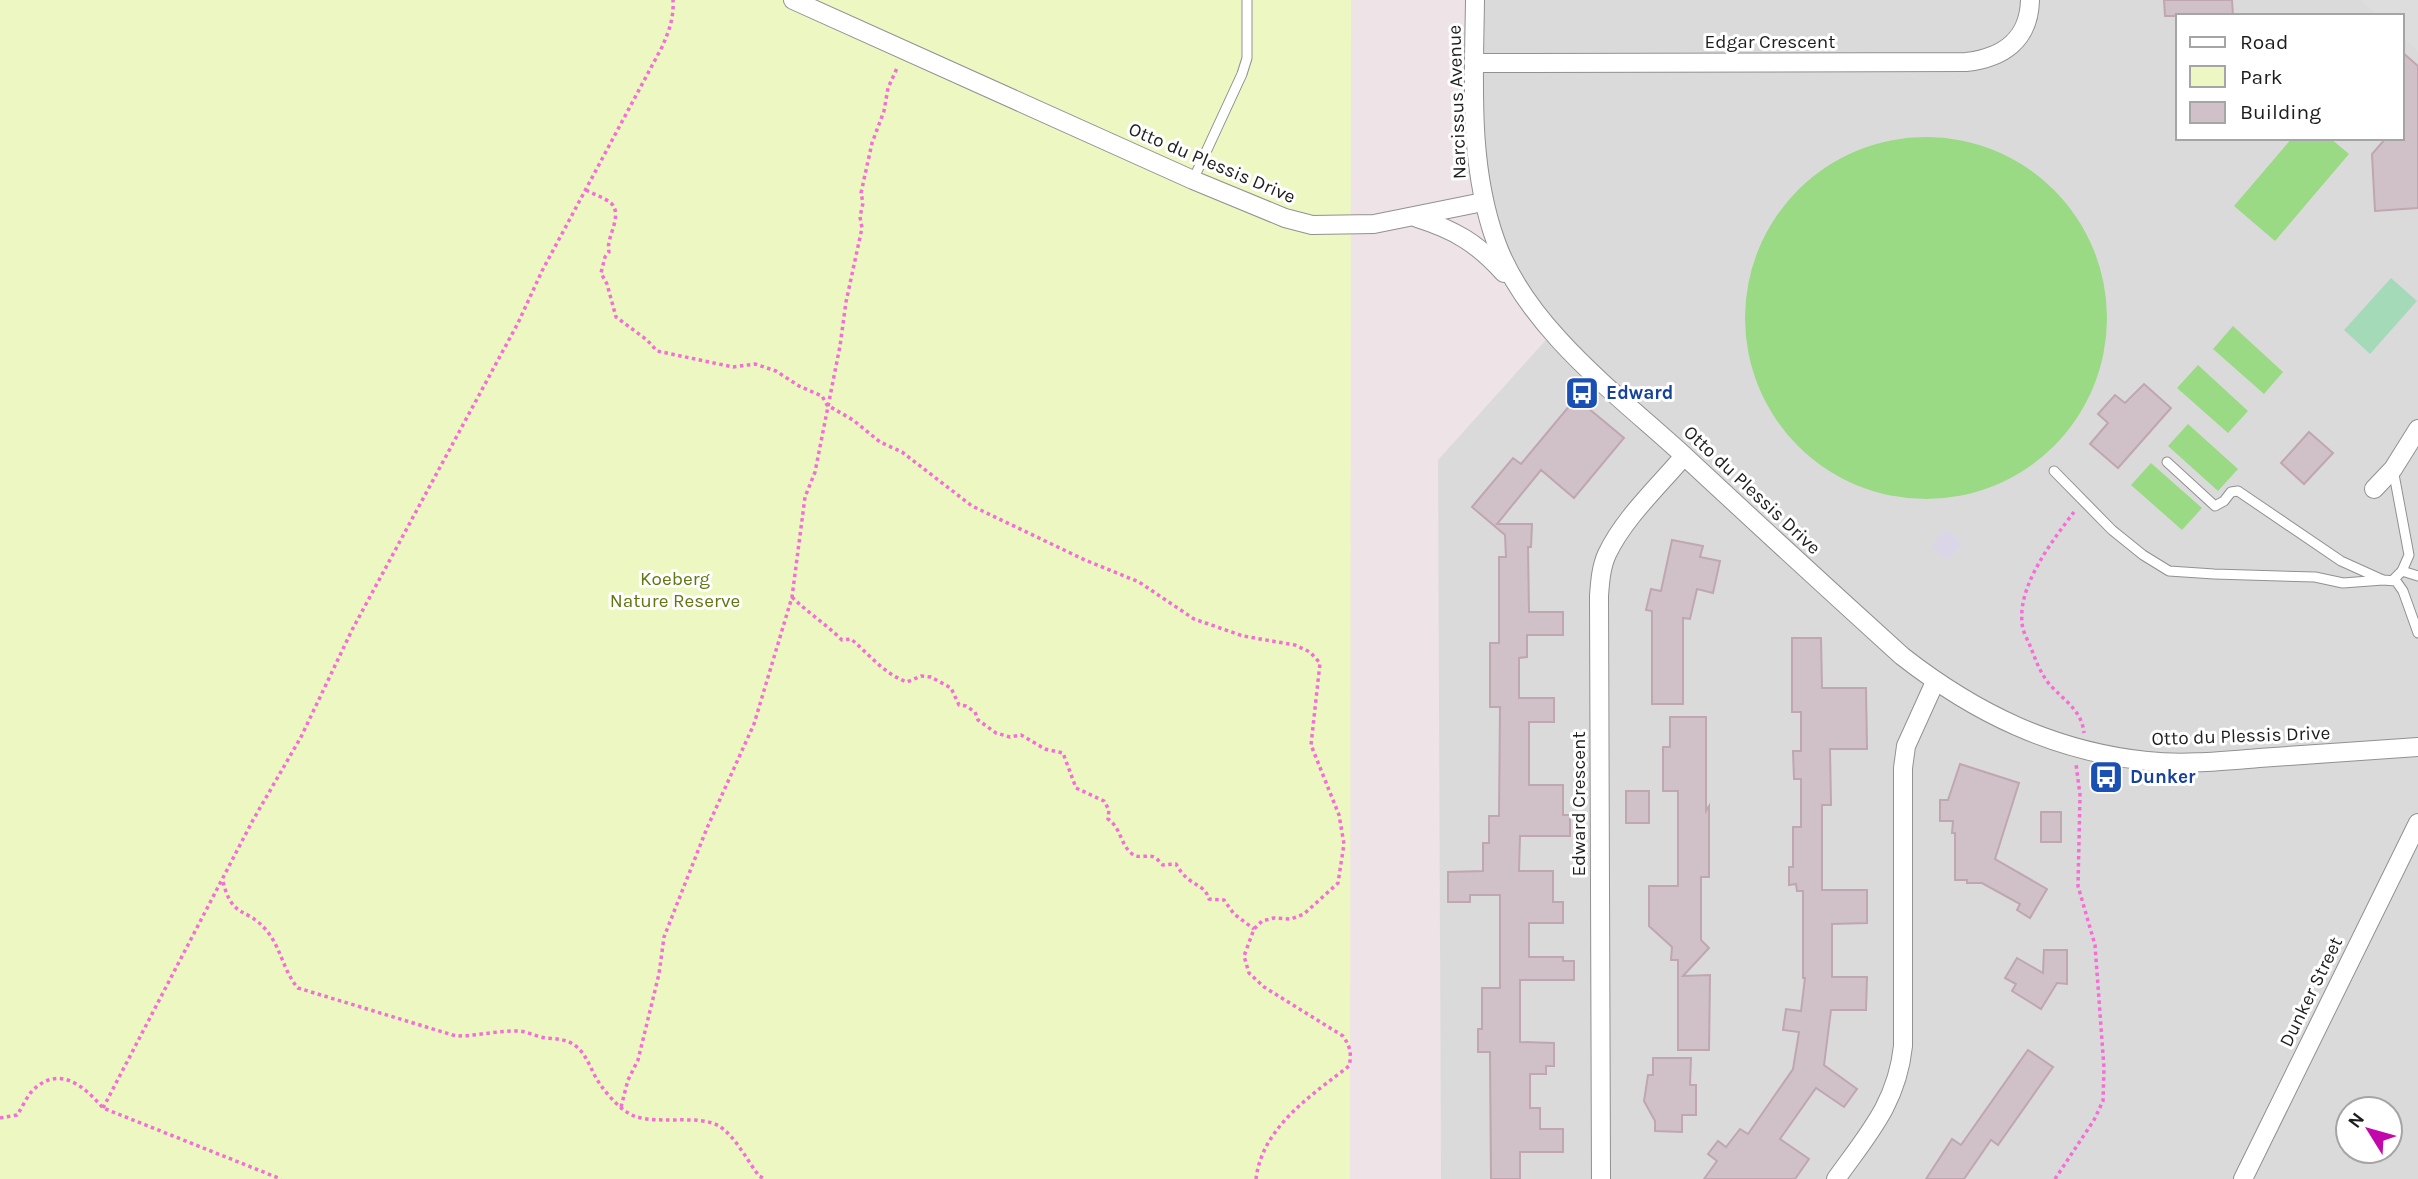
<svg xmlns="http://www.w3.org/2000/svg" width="2418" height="1179" font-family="Karla,sans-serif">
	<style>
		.residential { fill: #dbdadb; fill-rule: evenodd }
		.industrial { fill: #dbd6e7 }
		.park { fill: #ecf7c2 }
		.pitch { fill: #9ada84 }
		.parking { fill: #ddd }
		.water { fill: #a5dab8 }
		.building { fill: #d0c1c8; stroke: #bfa6b1; stroke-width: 2 }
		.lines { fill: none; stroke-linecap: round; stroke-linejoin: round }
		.lane-casing { stroke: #919191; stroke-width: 11 }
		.street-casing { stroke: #919191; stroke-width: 20 }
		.path { stroke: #f46fd5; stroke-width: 3.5; stroke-dasharray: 3.5 3.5; stroke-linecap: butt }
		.lane { stroke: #fff; stroke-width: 9 }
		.street { stroke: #fff; stroke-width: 18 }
		.labels { text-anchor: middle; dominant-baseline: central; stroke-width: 6; stroke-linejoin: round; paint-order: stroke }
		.street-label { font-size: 19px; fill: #1d1d1d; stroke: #fff }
		.transit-label { font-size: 19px; font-weight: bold; fill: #164399; stroke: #fff; text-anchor: start }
		.park-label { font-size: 19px; fill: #617710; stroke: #fff }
	</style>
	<rect width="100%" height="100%" fill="#eee3e6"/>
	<path class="residential" d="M1475,0H2418V1179H1441L1438,460L1553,332L1531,309L1483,202ZM2178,16H2402V138H2178ZM2348,1109H2390V1151H2348Z"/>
	<path class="industrial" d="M1946,529L1962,544L1947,560L1931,546Z"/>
	<path class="park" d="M0,0H1351L1350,1179H0Z"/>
	<g class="pitch">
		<circle cx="1926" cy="318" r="181"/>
		<path d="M2292,138H2330L2349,154L2275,241L2234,206Z"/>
		<path d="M2233,326L2283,372L2264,394L2213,349Z"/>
		<path d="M2198,365L2248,411L2228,433L2177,388Z"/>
		<path d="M2188,424L2238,469L2218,491L2168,446Z"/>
		<path d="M2151,463L2202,508L2182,530L2131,485Z"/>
	</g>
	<path class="parking" d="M2360,0H2418V51L2402,37V16H2378Z"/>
	<path class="water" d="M2391,278L2417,301L2370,354L2344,330Z"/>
	<g class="building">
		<path d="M2164,0H2232L2233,16H2165Z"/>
		<path d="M2402,52L2418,66V208L2375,211L2372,154L2386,138H2402Z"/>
		<path d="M2144,384L2171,408L2118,468L2090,444L2108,423L2098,414L2115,395L2125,403Z"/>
		<path d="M1576,398L1624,438L1574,498L1541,470L1497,524H1532L1531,547H1528L1529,612H1563V635H1527V657L1519,658V698H1554V722H1529V785H1563V815H1570V836H1520L1519,871H1553V902H1563V923H1529V957H1563V961H1574V980H1520V1042L1554,1043V1066H1546V1074H1530V1108H1540V1129H1563V1152H1520V1179H1491L1490,1052H1478V1029H1482V988H1500V895H1470V902H1448V872L1483,871V843H1489V816H1499L1500,707H1490V643H1499V557H1506L1505,535L1472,507L1513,458L1521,464Z"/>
		<path d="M2309,432L2333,453L2304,484L2281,463Z"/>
		<path d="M1672,540L1703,546L1700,557L1720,561L1713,593L1697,589L1690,619L1683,618V704H1652V611L1646,610L1651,589L1661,591Z"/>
		<path d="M1792,638H1821L1822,688H1866L1867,749H1830L1831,805H1822V890H1867V923L1832,924V977H1867L1866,1010H1831L1824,1065L1857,1089L1844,1107L1816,1088L1780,1139L1809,1159L1795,1179H1704L1717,1161L1708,1154L1718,1141L1726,1147L1740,1129L1748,1134L1793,1069L1799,1032L1783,1030L1786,1009L1801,1011L1805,978H1803V891H1797L1796,884L1789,885V867H1793V827H1801V779H1794L1793,751H1801V712H1792Z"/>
		<path d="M1670,717H1706V811L1709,806V877H1701V940L1709,948L1683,976L1710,975L1709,1050H1678V960H1671L1672,947L1649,926V886H1678V791H1663V747H1670Z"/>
		<path d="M1960,764L2019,783L1995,859L2047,889L2030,918L2017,910L2020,904L1982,883H1967V880H1955V833H1952L1953,821H1940V800H1948Z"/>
		<rect x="1626" y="791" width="23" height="32"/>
		<rect x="2041" y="812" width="20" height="30"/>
		<path d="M2044,950H2067V984L2057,983L2041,1009L2012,991L2016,984L2005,978L2017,958L2043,973Z"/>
		<path d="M2028,1050L2053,1067L1998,1145L1991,1140L1964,1179H1926L1952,1139L1961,1145Z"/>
		<path d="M1653,1058H1691L1690,1085H1696V1115H1682V1132L1655,1131V1121L1644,1101L1648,1075H1653Z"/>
	</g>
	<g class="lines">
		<g class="lane-casing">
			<g id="lane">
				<path d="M1193,180L1242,74L1247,58V0"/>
				<path d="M2167,462L2215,506L2224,501L2231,492L2238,491L2341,561L2383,580L2396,581L2403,591L2418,633"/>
				<path d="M2054,471L2112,530L2143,555L2169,571L2214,574L2315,577L2343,583L2383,580"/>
				<path d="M2402,571L2418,576"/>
				<path d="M2393,580L2402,571L2409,555L2393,469"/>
			</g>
		</g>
		<g class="street-casing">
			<g id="street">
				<path d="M793,0L1193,180L1285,218L1312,225L1374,224L1483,202"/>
				<path d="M1475,0C1474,81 1468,165 1496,242C1526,326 1614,392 1679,451C1753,520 1827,588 1902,656C1975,713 2053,751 2147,761C2184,765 2222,761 2259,758C2312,754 2365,751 2418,747"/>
				<path d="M1474,63L1966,62C2002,58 2029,41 2030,0"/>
				<path d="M1417,218C1455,230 1477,243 1504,273"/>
				<path d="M2374,489L2393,469L2418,429"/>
				<path d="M1601,1179L1599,596C1600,582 1601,567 1607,554C1624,518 1658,487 1684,456"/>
				<path d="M1836,1179C1868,1134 1897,1103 1903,1046V768L1906,746L1935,682"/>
				<path d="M2243,1179L2418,823"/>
			</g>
		</g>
		<g class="path">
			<path d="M586,190C593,194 605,198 611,203C624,216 605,238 609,252L605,257L601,273L607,284L616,317L647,340L657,351L733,367L755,364L776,371L799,386L822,396L827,405L853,420L880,442L902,452L972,506L1085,560L1139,582L1194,619L1243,636L1295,645L1310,652L1320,663L1311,745L1339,815L1344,844L1338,883L1304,914L1291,919L1274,918L1262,921L1254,929L1244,956L1249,973L1264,987L1343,1036C1350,1046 1352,1054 1349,1066C1312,1095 1262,1127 1256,1179"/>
			<path d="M2074,512C2053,540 2018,585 2022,622C2022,631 2028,640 2031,648C2036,661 2041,675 2051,686C2065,701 2082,711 2084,733"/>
			<path d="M792,597C808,613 826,624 842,640L851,639C869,654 884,674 907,682L921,676L931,677L951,688L959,705L966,706L975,712L978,720L996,733L1010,737L1021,735L1045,749L1063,753L1076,788L1104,801L1109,810L1108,819C1121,828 1120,843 1131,853C1138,860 1147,854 1154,857C1158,859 1160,863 1163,865L1176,864C1178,867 1180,871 1183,874C1192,885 1205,885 1209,899L1224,900L1234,914L1254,929"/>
			<path d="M223,882C233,920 246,906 266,930C281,947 283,971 298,988L456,1036C476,1036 495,1031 515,1031C525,1030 536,1037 546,1038C557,1039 568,1039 577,1047C585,1054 589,1064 594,1074C601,1088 619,1110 634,1116C659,1125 699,1114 719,1126C735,1136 747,1160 759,1176L765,1179"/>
			<path d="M621,1107L628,1080L638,1060L659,974L664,937L707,828L754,724L792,597L805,497L815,472L840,346L846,302L862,228L860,217L863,203L861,193L872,143L884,111L888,88L898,66"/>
			<path d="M103,1108L253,820L301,737L352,630L518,323L542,271L662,47C669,31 674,18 673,0"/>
			<path d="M0,1118L17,1115C22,1108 26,1098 32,1091C59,1064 84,1086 103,1108L281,1179"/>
			<path d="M2055,1179L2094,1120L2103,1101L2104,1068L2095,945L2078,886L2080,795L2076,764"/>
		</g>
		<use href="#lane" class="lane"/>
		<use href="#street" class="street"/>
	</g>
	<defs>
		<g id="bus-square" transform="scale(1.75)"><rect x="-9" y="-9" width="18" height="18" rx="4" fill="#1a4fb4" stroke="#fff"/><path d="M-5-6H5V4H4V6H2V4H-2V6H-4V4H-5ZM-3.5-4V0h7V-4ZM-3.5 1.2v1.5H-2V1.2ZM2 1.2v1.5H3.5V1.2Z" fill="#fff"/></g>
	</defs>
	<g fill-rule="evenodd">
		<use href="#bus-square" x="1582" y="393"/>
		<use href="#bus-square" x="2106" y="777"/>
	</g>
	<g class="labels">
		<g class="street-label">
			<text x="1770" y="42">Edgar Crescent</text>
			<text transform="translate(1457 102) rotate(-92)">Narcissus Avenue</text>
			<text transform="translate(1212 163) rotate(23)">Otto du Plessis Drive</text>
			<text transform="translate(1752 490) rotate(43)">Otto du Plessis Drive</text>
			<text transform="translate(2241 736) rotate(-2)">Otto du Plessis Drive</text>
			<text transform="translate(1579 804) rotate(-90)">Edward Crescent</text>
			<text transform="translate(2311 992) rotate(-64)">Dunker Street</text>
		</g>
		<g class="transit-label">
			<text x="1606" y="393">Edward</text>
			<text x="2130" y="777">Dunker</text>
		</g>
		<g class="park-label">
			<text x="675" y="579">Koeberg<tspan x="675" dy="22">Nature Reserve</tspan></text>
		</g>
	</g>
	<rect x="2176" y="14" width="228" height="126" fill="#ffffff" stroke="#a5a5a5" stroke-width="2"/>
	<rect x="2190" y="37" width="35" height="10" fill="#ffffff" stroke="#a5a5a5" stroke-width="2"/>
	<text x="2240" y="49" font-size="21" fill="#1d1d1d">Road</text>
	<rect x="2190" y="66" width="35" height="21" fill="#ecf7c2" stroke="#a5a5a5" stroke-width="2"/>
	<text x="2240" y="84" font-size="21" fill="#1d1d1d">Park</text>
	<rect x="2190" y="102" width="35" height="21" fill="#d0c1c8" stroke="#a5a5a5" stroke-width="2"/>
	<text x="2240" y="119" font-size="21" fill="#1d1d1d">Building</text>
	<g transform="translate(2369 1130) rotate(307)"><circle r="33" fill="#ffffff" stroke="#a5a5a5" stroke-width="2"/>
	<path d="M0-5L12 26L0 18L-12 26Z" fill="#c208ab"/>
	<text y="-10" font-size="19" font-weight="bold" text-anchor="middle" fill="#1d1d1d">N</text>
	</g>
</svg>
